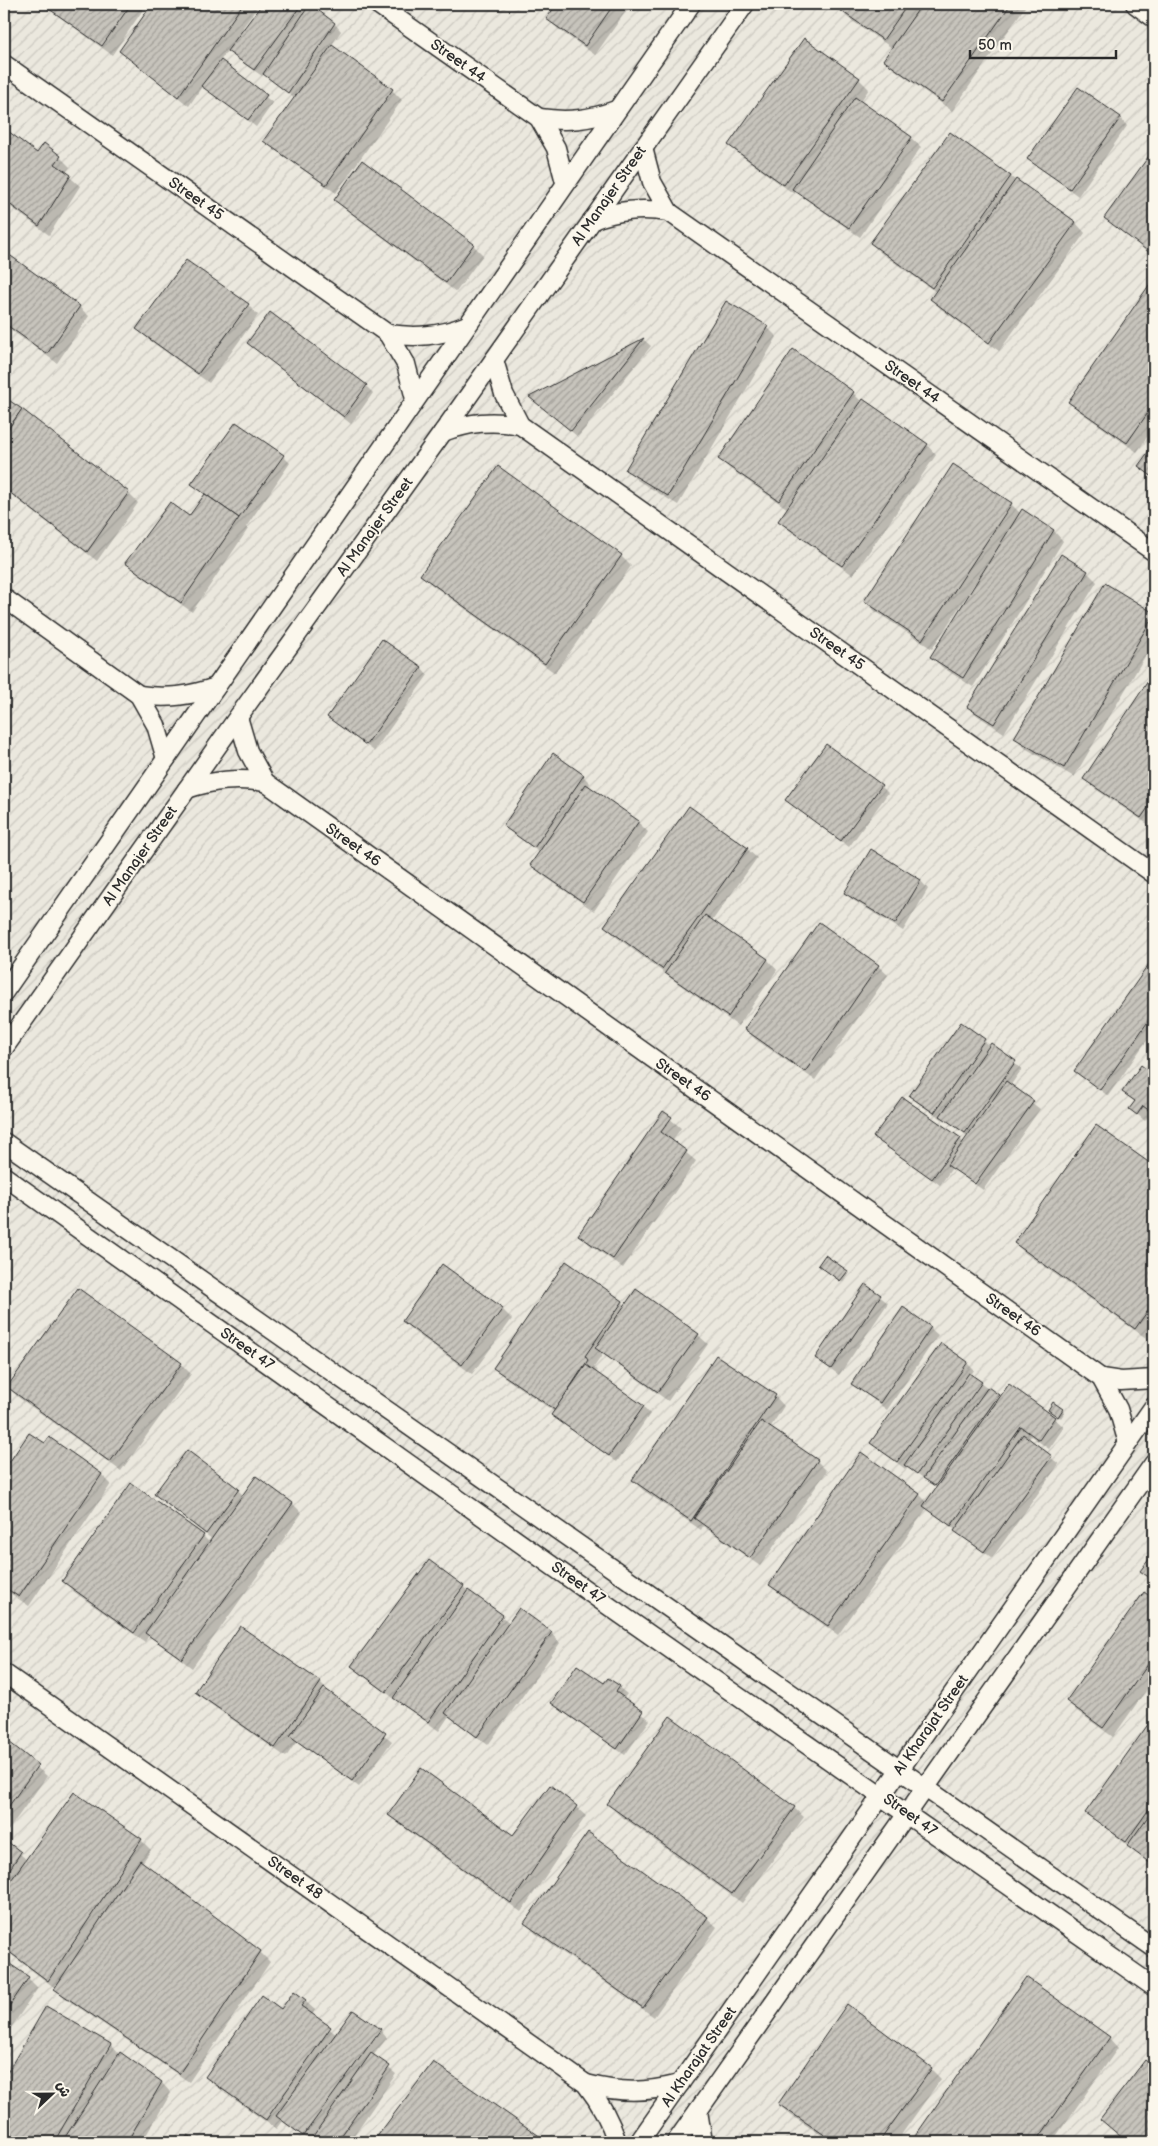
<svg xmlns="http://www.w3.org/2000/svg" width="1158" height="2146" font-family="'Balsamiq Sans','Playpen Sans Arabic',sans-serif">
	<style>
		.industrial { fill: url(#industrial-furrows) }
		.shadow { fill: #0003 }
		.building { fill: url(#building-hatch); stroke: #2b2b2b }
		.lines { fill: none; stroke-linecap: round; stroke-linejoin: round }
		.minor-casing { stroke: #2b2b2b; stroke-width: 21 }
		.minor { stroke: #fbf7ec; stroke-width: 18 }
		.labels { text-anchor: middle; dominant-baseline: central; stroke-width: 4; stroke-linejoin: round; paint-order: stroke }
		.street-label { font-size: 15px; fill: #2b2b2b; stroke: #fbf7ec }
	</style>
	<defs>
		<pattern id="industrial-furrows" width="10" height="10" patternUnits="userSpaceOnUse" patternTransform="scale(1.25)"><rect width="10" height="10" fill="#ebe8de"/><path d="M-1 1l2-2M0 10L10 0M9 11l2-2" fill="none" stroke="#cac7bf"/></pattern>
		<pattern id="building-hatch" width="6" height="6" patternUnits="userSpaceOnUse" patternTransform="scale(1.25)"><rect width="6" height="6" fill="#c7c4bc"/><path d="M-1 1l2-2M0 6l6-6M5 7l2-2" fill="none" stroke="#a29f99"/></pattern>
	</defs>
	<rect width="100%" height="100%" fill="#fbf7ec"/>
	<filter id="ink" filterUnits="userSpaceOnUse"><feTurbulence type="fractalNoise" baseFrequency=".02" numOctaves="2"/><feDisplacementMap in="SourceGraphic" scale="10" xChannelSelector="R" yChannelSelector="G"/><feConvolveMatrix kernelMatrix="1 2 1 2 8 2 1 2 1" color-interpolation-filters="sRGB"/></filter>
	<g filter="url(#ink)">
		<rect class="industrial" x="4" y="4" width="1150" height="2138"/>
		<g class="shadow">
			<path d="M42,4H147L112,55Z"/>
			<path d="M154,4H260L243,27L245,29L263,4H303L308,9L334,23L341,31L331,46L392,90L402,100L336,193L275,150L265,141L295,99L264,73L262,76L236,58L228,50L220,61L273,103L256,127L203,85L189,106L120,51Z"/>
			<path d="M559,4H631L595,55L558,29L548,19Z"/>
			<path d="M842,4H1027L952,111L894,69L884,60L892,48L848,18L839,8Z"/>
			<path d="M859,79L869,89L860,102L911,138L921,147L860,237L804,198L796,191L794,194L739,154L730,145Z"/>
			<path d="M1120,118L1127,126L1078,196L1029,159Z"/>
			<path d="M4,130L37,154L60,157L70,167L65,173L80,186L49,235L4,202Z"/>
			<path d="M950,134L1076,223L1085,233L999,351L941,309L931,299L936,292L881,253L871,243Z"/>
			<path d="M1154,152V257L1105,218Z"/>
			<path d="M335,200L473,245L483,255L456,292L345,209Z"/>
			<path d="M4,252L79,307L89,316L57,363L4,325Z"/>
			<path d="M1154,280V427L1137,452L1079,411L1069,402Z"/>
			<path d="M726,303L767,327L777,337L678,505L637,480L627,470Z"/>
			<path d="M248,305L258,315L209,383L148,339L138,329Z"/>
			<path d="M644,340L651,346L578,437L531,398Z"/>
			<path d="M249,343L366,386L373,393L351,424Z"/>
			<path d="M853,393L862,402L927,445L936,455L853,575L789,530L779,520L788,509L729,468L719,458Z"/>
			<path d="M4,399L22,410L128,493L138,503L97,561L4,489Z"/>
			<path d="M283,456L290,463L246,527L248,529L192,612L136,572L127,563L189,518L206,495L193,484Z"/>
			<path d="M498,468L621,556L631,566L555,673L432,585L422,575Z"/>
			<path d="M1011,504L1021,514L1022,511L1054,531L1063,541L973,687L942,667L932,657L977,584L975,583L932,649L875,611L865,601Z"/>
			<path d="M1087,572L1097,582L1004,733L978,716L968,707Z"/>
			<path d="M1106,585L1154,614V641L1074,777L1025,748L1016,738Z"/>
			<path d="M421,667L428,675L374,751L328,717Z"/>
			<path d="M1154,675V823L1152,827L1094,788L1084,778Z"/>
			<path d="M583,776L590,783L588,787L638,822L648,832L594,911L541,874L532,864L540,853L505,826Z"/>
			<path d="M881,786L888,793L849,847L787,800Z"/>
			<path d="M747,849L757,858L712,921L768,960L777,970L738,1026L676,982L615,936L605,926Z"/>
			<path d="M871,851L921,881L928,889L903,931L853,900L846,893Z"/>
			<path d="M1154,959V1030L1108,1096L1075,1071Z"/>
			<path d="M878,966L888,975L815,1080L755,1039L746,1029Z"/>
			<path d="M961,1024L1022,1069L1010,1086L1040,1109L983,1190L952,1168L940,1185L875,1137L960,1139L964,1143L969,1137L943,1117L942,1119L918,1103L911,1095Z"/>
			<path d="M1141,1067L1154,1076V1115L1151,1113L1145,1121L1131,1109L1135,1102L1124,1092Z"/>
			<path d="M663,1113L681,1128L672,1141L696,1161L623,1268L589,1244L580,1234Z"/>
			<path d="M1097,1127L1154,1168V1326L1146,1338L1025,1253L1015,1243Z"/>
			<path d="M443,1266L502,1309L512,1319L472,1374L413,1331L403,1321Z"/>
			<path d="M821,1267L847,1271L849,1273L843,1282Z"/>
			<path d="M865,1285L888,1303L839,1375L816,1358Z"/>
			<path d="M622,1302L626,1306L698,1335L708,1344L668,1401L603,1354L594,1367L597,1371L596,1373L643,1406L650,1414L617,1462L560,1422L553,1415L555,1412L504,1377L495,1368Z"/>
			<path d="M930,1328L938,1335L887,1410L853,1384Z"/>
			<path d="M941,1345L967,1363L974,1370L971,1375L1001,1398L1054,1418L1064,1427L1049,1449L1031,1436L1028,1440L1059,1464L992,1558L927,1508L838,1635L780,1594L770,1585L920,1495L927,1502L937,1488L907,1466L905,1469L872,1443Z"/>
			<path d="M181,1364L191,1374L121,1471L18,1397L8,1387Z"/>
			<path d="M775,1396L784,1406L770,1428L817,1461L827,1471L760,1566L703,1526L701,1530L643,1490L633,1480Z"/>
			<path d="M1053,1404L1065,1412L1061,1418L1051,1411Z"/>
			<path d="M29,1434L45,1445L50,1439L102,1475L111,1484L29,1606L4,1589V1472Z"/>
			<path d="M238,1490L244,1496L292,1503L302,1513L192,1668L149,1635L145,1642L73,1591L64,1581L203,1536L210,1543L213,1540L155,1494Z"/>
			<path d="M463,1587L510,1623L551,1633L560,1643L488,1745L449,1716L439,1731L362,1675L352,1666Z"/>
			<path d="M1144,1594L1154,1601V1679L1113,1737L1077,1711L1067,1701Z"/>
			<path d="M608,1679L627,1694L623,1699L650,1720L625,1755L560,1710L553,1703L604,1685Z"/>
			<path d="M320,1683L330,1693L392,1741L359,1787L297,1741L286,1757L206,1701L196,1691Z"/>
			<path d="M1154,1718V1867L1087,1812Z"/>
			<path d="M4,1740L47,1776L4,1836Z"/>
			<path d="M74,1794L141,1840L151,1850L142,1863L260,1952L270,1962L189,2082L65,1998L55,1988L4,1949V1840L27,1860Z"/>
			<path d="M609,1804L794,1808L804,1817L742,1903L618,1814Z"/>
			<path d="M576,1807L586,1816L521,1912L399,1824L389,1815L514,1836Z"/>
			<path d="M707,1918L717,1927L654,2017L535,1933L526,1923Z"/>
			<path d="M4,1961L28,1978L38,1988L4,2038Z"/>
			<path d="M1026,1979L1109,2038L1118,2048L1052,2142H912Z"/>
			<path d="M305,2001L315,2010L312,2015L337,2035L380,2030L387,2038L373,2056L396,2074L349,2142H311L282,2121L276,2129L216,2086L207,2077L281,2011Z"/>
			<path d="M848,2006L931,2069L941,2079L896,2142H832L789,2114L779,2104Z"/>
			<path d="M47,2007L111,2045L120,2055L162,2083L171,2093L142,2142H13L4,2137V2081Z"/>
			<path d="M1146,2062L1154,2068V2142H1127L1102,2119Z"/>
			<path d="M434,2064L546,2142H374Z"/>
		</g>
		<g class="building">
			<path d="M42,4H131L102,46Z"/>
			<path d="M152,4H243L178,97L119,51Z"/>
			<path d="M262,4H302L254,70L227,51Z"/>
			<path d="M310,4L335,23L288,93L263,74Z"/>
			<path d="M557,4H614L585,46L546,19Z"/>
			<path d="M840,4H908L883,40L837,8Z"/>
			<path d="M922,4H1011L942,102L883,60Z"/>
			<path d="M804,38L860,78L784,185L728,145Z"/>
			<path d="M332,45L393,89L326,185L263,141Z"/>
			<path d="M221,60L267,95L248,120L201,86Z"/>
			<path d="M1078,87L1121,117L1070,189L1027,159Z"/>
			<path d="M855,97L912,137L849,228L792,189Z"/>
			<path d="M4,128L37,153L44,143L61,156L55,164L71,175L39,226L4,200Z"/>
			<path d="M950,132L1011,176L932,288L870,243Z"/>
			<path d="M1154,149V256L1104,218Z"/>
			<path d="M362,160L474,244L446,283L334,200Z"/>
			<path d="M1016,179L1076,222L989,343L930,299Z"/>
			<path d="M4,251L80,306L47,354L4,323Z"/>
			<path d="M186,260L249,304L198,374L136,329Z"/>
			<path d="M1154,278V404L1127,443L1068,402Z"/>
			<path d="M726,301L768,326L668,496L625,470Z"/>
			<path d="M270,312L367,385L344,417L247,343Z"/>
			<path d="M644,338L571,431L529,397Z"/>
			<path d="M793,349L854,392L779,501L718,459Z"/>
			<path d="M4,397L22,409L4,435Z"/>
			<path d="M863,399L928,444L842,566L778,521Z"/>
			<path d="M22,409L129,492L87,552L4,488V435Z"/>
			<path d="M236,422L284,455L239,518L191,484Z"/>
			<path d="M1154,444V478L1138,466Z"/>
			<path d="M953,464L1012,503L922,640L864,601Z"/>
			<path d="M498,466L622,555L545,664L420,575Z"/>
			<path d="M205,494L239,518L181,603L125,563L170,502L189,516Z"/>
			<path d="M1022,509L1054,530L963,678L930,657Z"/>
			<path d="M1061,554L1088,571L994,724L967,707Z"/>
			<path d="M1105,583L1154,613V615L1064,768L1014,738Z"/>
			<path d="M382,639L422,667L366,745L327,717Z"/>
			<path d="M1154,672V799L1141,818L1083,779Z"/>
			<path d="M826,744L882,785L841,841L785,800Z"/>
			<path d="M553,753L584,775L534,848L503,826Z"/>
			<path d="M586,784L639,821L583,902L530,865Z"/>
			<path d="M689,806L748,848L662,969L604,926Z"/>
			<path d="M871,849L921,880L895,924L844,893Z"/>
			<path d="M705,915L768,959L728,1017L665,973Z"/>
			<path d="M819,922L879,965L805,1072L744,1029Z"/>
			<path d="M1154,957V1013L1100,1090L1074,1071Z"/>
			<path d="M961,1022L985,1039L934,1113L909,1096Z"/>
			<path d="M991,1043L1016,1061L965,1133L940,1116Z"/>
			<path d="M1141,1065L1154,1075V1114L1143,1106L1137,1115L1129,1109L1135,1101L1122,1092Z"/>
			<path d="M1006,1081L1034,1101L975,1184L947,1165Z"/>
			<path d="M902,1097L961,1138L932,1179L873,1137Z"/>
			<path d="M663,1111L672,1117L661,1132L687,1151L613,1259L578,1235Z"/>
			<path d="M1096,1125L1154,1166V1302L1135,1329L1014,1243Z"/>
			<path d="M825,1255L848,1271L840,1281L818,1265Z"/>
			<path d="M566,1261L623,1301L585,1356L588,1360L555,1410L493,1368Z"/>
			<path d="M442,1264L503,1308L462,1365L402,1321Z"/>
			<path d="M865,1284L881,1295L831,1369L815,1358Z"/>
			<path d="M78,1288L182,1363L110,1462L7,1387Z"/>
			<path d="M636,1289L699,1334L658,1392L595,1348Z"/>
			<path d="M903,1307L931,1327L880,1403L851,1384Z"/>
			<path d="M941,1343L968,1362L897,1462L870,1443Z"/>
			<path d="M716,1355L776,1395L691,1521L632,1480Z"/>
			<path d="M586,1365L644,1406L609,1456L551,1415Z"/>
			<path d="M969,1373L982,1382L917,1474L904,1465Z"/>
			<path d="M1009,1384L1055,1417L1039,1440L1021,1427L951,1526L923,1506Z"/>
			<path d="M988,1387L999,1395L935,1486L923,1478Z"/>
			<path d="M1053,1402L1063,1409L1058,1417L1048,1410Z"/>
			<path d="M761,1421L818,1460L750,1558L694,1518Z"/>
			<path d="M29,1433L45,1443L49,1437L102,1474L19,1597L4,1587V1470Z"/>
			<path d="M1023,1434L1052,1456L984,1552L954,1531Z"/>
			<path d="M187,1450L239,1489L206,1534L154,1494Z"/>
			<path d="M861,1452L920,1494L828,1626L769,1585Z"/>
			<path d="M256,1476L293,1503L182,1659L145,1633Z"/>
			<path d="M131,1483L204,1535L134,1633L62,1581Z"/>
			<path d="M1150,1558L1154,1561V1581L1140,1571Z"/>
			<path d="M429,1560L464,1586L386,1692L351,1666Z"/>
			<path d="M468,1590L503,1615L428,1722L393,1698Z"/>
			<path d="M1144,1592L1154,1599V1656L1103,1728L1066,1701Z"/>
			<path d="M519,1608L552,1632L477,1737L445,1713Z"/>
			<path d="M240,1626L321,1682L275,1748L195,1692Z"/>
			<path d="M577,1665L604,1683L608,1678L620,1686L616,1692L643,1711L617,1749L551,1703Z"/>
			<path d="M324,1688L386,1733L352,1781L290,1736Z"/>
			<path d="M670,1716L795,1807L732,1894L607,1804Z"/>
			<path d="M1154,1716V1802L1126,1842L1085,1813Z"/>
			<path d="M4,1738L38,1765L4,1813Z"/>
			<path d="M421,1768L513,1835L550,1785L577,1806L511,1903L388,1815Z"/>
			<path d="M74,1792L142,1839L48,1981L4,1948V1890Z"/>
			<path d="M1154,1808V1866L1127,1846Z"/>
			<path d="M588,1832L708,1917L643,2008L524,1923Z"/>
			<path d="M4,1839L21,1852L4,1878Z"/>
			<path d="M140,1860L261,1951L179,2074L54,1989Z"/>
			<path d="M4,1960L29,1977L4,2014Z"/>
			<path d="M1026,1977L1110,2037L1036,2142H911Z"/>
			<path d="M294,1991L306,2000L301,2006L331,2027L266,2120L205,2077L262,1995L281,2009Z"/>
			<path d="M847,2004L932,2068L879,2142H835L778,2104Z"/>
			<path d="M46,2006L111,2044L54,2142H18L4,2134V2078Z"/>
			<path d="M353,2010L381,2029L303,2136L276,2116Z"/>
			<path d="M120,2052L162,2082L127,2142H62Z"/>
			<path d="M371,2053L390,2066L337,2142H309Z"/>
			<path d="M1145,2060L1154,2067V2142H1127L1100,2119Z"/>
			<path d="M433,2062L548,2142H373Z"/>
			<path d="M188,2135L198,2142H183Z"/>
		</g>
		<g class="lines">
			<g class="minor-casing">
				<g id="minor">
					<path d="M377,4L539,118L556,148L565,182"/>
					<path d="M1135,4L1154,18"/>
					<path d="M4,64L388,334L406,364L415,399"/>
					<path d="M539,118C567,122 589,120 616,110"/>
					<path d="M643,148L652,182L669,212L1154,552"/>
					<path d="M592,220C618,210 641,208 669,212"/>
					<path d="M388,334C417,338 439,336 465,326"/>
					<path d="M494,360L504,394L520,425L1154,874"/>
					<path d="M443,432C470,422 492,420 520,425"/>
					<path d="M4,598L139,695L156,725L166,759"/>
					<path d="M139,695C167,699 190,696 216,687"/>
					<path d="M238,717L248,751L265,782L1101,1378L1118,1409L1128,1443"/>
					<path d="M187,789C214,780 237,778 265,782"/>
					<path d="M4,992L691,4"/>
					<path d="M4,1048L238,717L443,432L745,4"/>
					<path d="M4,1142L1154,1948"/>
					<path d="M4,1176L603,1602L1154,1987"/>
					<path d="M1101,1378L1121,1381L1154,1379"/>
					<path d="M4,1673L586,2084C600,2102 610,2120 617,2142"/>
					<path d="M586,2084C621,2093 645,2093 680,2084"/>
					<path d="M698,2111L703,2142"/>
					<path d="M639,2142L1154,1406"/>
					<path d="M676,2142L1154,1463"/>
				</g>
			</g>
			<use href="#minor" class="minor"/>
		</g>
	</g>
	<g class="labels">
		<g class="street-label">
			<text transform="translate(458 61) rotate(35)">Street 44</text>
			<text transform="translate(609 196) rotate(-55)">Al Manajer Street</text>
			<text transform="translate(196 199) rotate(35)">Street 45</text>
			<text transform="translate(912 382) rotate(35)">Street 44</text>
			<text transform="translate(375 527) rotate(-54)">Al Manajer Street</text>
			<text transform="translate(837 649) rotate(35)">Street 45</text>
			<text transform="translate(353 845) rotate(35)">Street 46</text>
			<text transform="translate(140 856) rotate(-55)">Al Manajer Street</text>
			<text transform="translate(683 1080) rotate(35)">Street 46</text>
			<text transform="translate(1013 1315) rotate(35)">Street 46</text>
			<text transform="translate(247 1349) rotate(35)">Street 47</text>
			<text transform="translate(578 1583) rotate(35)">Street 47</text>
			<text transform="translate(931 1725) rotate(-55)">Al Kharajat Street</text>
			<text transform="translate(910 1815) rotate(35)">Street 47</text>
			<text transform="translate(295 1878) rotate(35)">Street 48</text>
			<text transform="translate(699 2057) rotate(-55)">Al Kharajat Street</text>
		</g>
	</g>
	<rect width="1158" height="2146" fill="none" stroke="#fbf7ec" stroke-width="20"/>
	<rect x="10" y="10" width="1138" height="2126" fill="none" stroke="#2b2b2b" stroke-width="2" filter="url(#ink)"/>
	<g transform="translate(52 2094) rotate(68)" stroke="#fbf7ec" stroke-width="4" paint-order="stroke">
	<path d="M0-4L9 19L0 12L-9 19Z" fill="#2b2b2b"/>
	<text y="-8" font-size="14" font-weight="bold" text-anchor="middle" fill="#2b2b2b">ش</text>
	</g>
	<path d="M970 50v8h146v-8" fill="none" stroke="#2b2b2b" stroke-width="2.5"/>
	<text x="978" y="50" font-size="15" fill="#2b2b2b" stroke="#fbf7ec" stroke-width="4" paint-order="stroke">50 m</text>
</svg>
